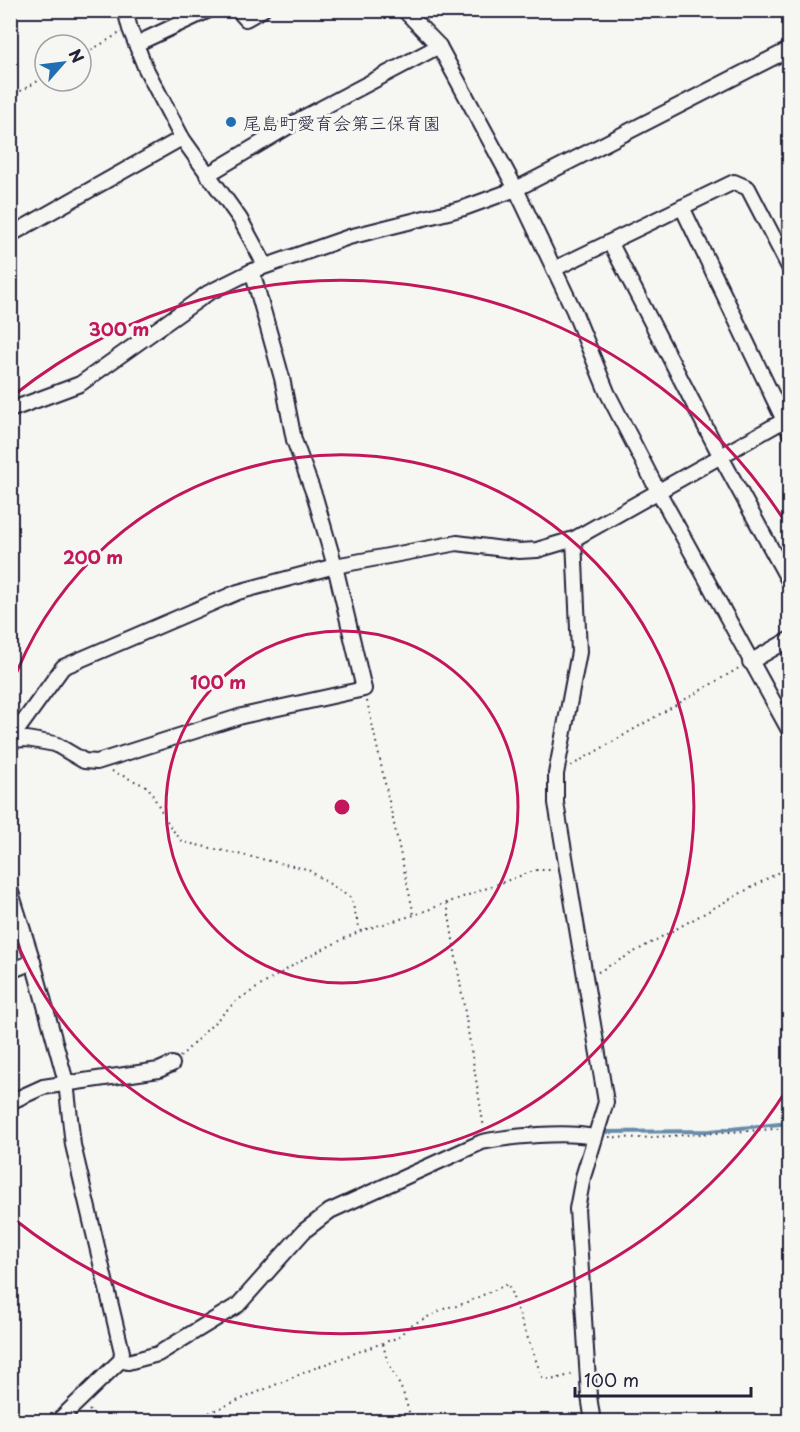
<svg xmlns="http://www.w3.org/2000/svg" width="800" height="1432" font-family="'Playpen Sans','Klee One',sans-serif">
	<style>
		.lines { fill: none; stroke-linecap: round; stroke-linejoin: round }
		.stream { stroke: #668caa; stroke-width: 4 }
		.minor-casing { stroke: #22223b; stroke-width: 18 }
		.path { stroke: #22223b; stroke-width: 2; stroke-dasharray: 1.5 4.5; stroke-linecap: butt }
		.minor { stroke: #f6f6f2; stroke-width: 14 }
		.ring { fill: none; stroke: #c2185b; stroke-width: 3 }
		.poi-dot { fill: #1f6fb2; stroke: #f6f6f2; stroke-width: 2 }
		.labels { text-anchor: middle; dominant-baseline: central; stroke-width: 6; stroke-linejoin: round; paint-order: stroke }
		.poi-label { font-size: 18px; fill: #22223b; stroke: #f6f6f2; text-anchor: start }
		.centre { fill: #c2185b; stroke: #f6f6f2; stroke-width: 3 }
		.ring-label { font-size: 18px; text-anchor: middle; font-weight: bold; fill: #c2185b; stroke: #f6f6f2; stroke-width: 6; stroke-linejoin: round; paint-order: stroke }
	</style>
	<rect width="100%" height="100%" fill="#f6f6f2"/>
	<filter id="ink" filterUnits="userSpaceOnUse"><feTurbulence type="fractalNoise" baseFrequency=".0167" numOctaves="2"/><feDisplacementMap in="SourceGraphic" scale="12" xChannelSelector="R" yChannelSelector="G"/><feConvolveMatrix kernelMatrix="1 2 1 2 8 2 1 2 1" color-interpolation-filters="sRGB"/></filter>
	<g filter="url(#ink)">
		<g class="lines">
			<path class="stream" d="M604,1132L710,1131L790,1123"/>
			<g class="minor-casing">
				<g id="minor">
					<path d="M125,10L130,29L145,67L182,138L240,219L265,265"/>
					<path d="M238,10L246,19L262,10"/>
					<path d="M404,10L439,46L516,189L574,311L607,392L658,491L790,732"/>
					<path d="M136,44L209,10"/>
					<path d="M207,175L301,119L439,46"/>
					<path d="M682,207L790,433"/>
					<path d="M10,235L182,138"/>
					<path d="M610,242L720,455L790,583"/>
					<path d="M554,269L734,182L748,188L790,269"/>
					<path d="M10,410L80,384L208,293L252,271L349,237L464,208L516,189L790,49"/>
					<path d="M574,539L579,652L556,774V803L606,1102L583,1177L577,1209L589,1396L593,1422"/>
					<path d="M750,662L790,639"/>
					<path d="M15,739L16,732L63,667L238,592L335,566L457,543L519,551L537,550L574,539L790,417"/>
					<path d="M10,740L27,739L55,744L84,761L97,762L242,716L364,689L335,566L315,497L294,440L282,378L252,271"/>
					<path d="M10,889L33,962L66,1082L73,1145L122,1352L121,1360L57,1422"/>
					<path d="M10,971L33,962"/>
					<path d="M10,1102L43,1087L159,1070L172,1064"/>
					<path d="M121,1360L128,1362L158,1354L238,1305L304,1231L330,1211L482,1142C511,1136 566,1131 594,1137"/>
				</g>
			</g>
			<g class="path">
				<path d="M81,56L120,33"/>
				<path d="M10,97L45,77"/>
				<path d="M367,701L414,915"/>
				<path d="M571,766L739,668"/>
				<path d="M112,771L148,787L171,828L183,842L307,869L351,898L360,931"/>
				<path d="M447,903L484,1128"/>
				<path d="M598,972L790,866"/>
				<path d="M180,1057L236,1001L305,958L360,931L414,915L536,870H554"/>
				<path d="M609,1137L640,1138L790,1128"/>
				<path d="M383,1344L387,1360L403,1392L412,1422"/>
				<path d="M89,1410L103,1422"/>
				<path d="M187,1422L320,1366L399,1337L409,1326L448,1307L458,1306L508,1284L542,1377L551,1380L574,1374"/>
			</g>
			<use href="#minor" class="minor"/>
		</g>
	</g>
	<g class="ring">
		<circle cx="342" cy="807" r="176"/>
		<path d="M11 687A352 352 0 1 1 11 927"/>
		<path d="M789 1086A527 527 0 0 1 14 1219M14 395A527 527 0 0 1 789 528"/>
	</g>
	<circle class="poi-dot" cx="231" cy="122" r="6"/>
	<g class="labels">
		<g class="poi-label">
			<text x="243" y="122">尾島町愛育会第三保育園</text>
		</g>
	</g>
	<circle cx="342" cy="807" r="9" class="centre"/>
	<g class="ring-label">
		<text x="119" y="336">300 m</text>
		<text x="93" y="564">200 m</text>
		<text x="218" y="689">100 m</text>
	</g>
	<rect width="800" height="1432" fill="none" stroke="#f6f6f2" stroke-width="36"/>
	<rect x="18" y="18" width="764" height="1396" fill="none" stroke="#22223b" stroke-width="2" filter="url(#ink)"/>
	<g transform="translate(63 63) rotate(62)"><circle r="28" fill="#f6f6f2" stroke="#a1a1a9" stroke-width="1.5"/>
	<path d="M0-4.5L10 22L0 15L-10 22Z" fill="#1f6fb2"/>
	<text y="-9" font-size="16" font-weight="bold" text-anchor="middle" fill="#22223b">N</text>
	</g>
	<path d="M575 1387v9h176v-9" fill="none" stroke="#22223b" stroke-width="3"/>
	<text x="584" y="1387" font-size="18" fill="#22223b" stroke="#f6f6f2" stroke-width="4.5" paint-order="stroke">100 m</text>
</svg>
